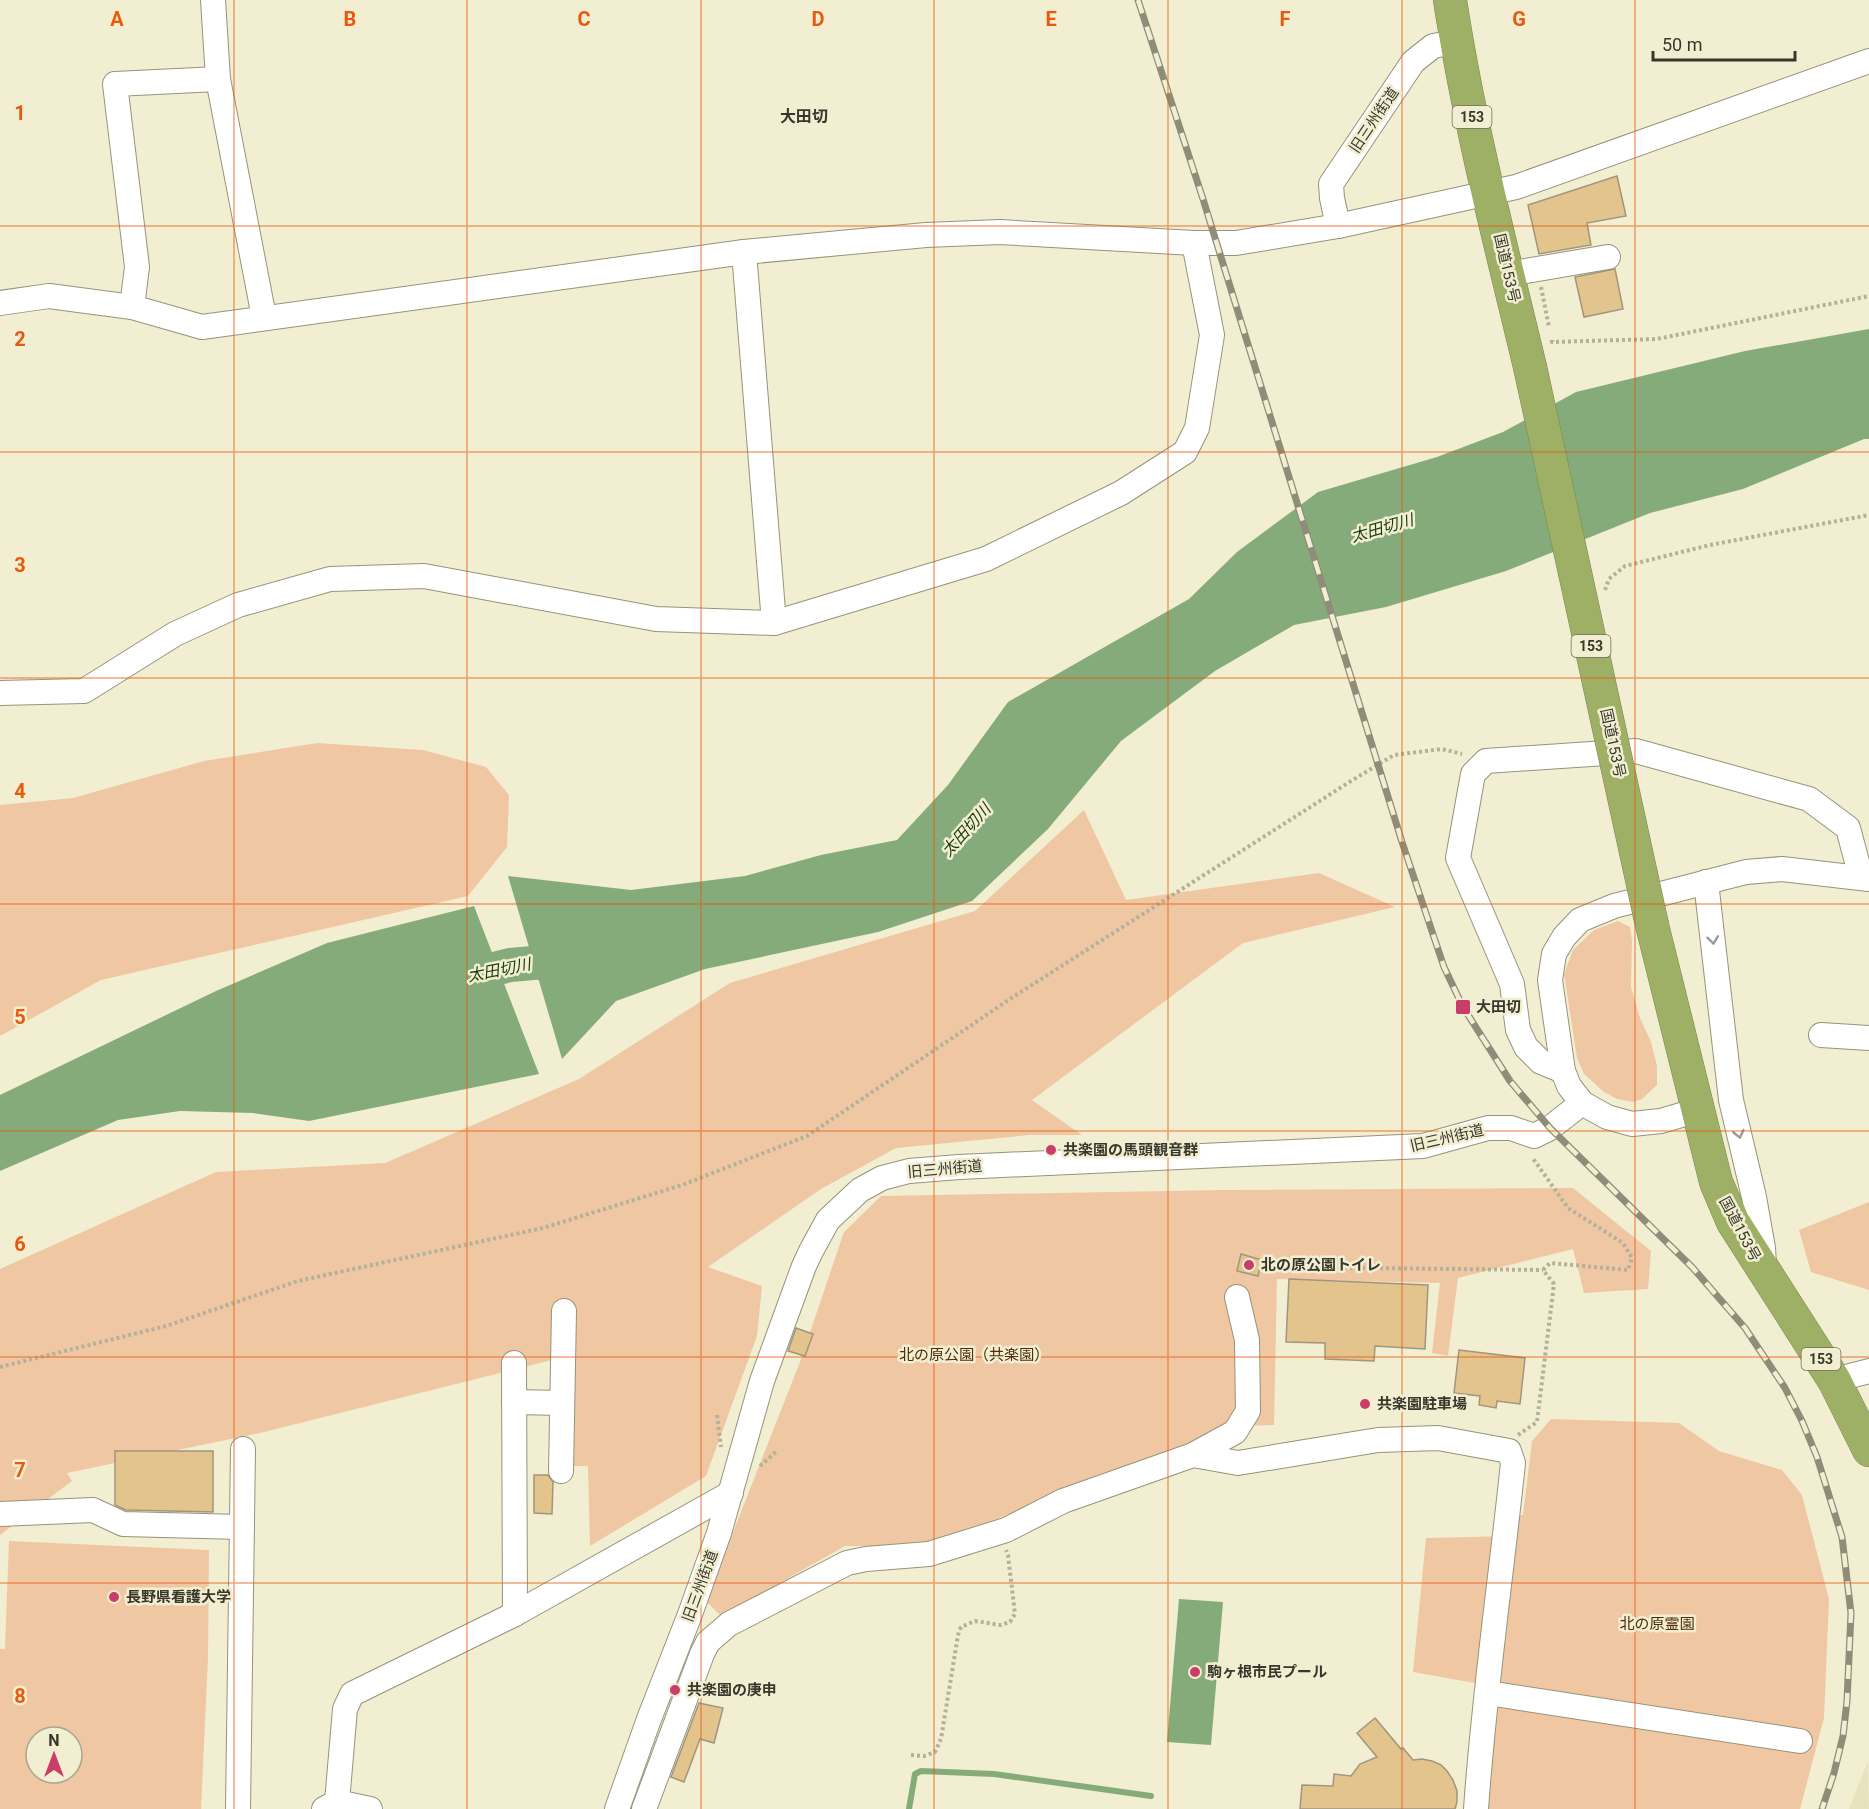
<svg xmlns="http://www.w3.org/2000/svg" width="1869" height="1809" font-family="Roboto,'Noto Sans JP',sans-serif">
	<style>
		.built { fill: #e8e3bf }
		.green { fill: #f0c7a3; fill-rule: evenodd }
		.water { fill: #85ab7b }
		.lines { fill: none; stroke-linecap: round; stroke-linejoin: round }
		.stream { stroke: #85ab7b; stroke-width: 6 }
		.river { stroke: #85ab7b; stroke-width: 34 }
		.building { fill: #e3c48d; stroke: #a2957d; stroke-width: 1.5 }
		.minor-casing { stroke: #979379; stroke-width: 26 }
		.highway-casing { stroke: #7b8652; stroke-width: 34 }
		.path { stroke: #b4b19a; stroke-width: 4; stroke-dasharray: 3 3; stroke-linecap: butt }
		.minor { stroke: #fff; stroke-width: 24 }
		.highway { stroke: #9eb066; stroke-width: 33 }
		.rail-casing { stroke: #8f8d7a; stroke-width: 7 }
		.rail { stroke: #f2eed2; stroke-width: 4.5; stroke-dasharray: 14; stroke-linecap: butt }
		.highway-bridge-casing { stroke: #7b8652; stroke-width: 34; stroke-linecap: butt }
		.highway-bridge { stroke: #9eb066; stroke-width: 33 }
		.oneway { stroke: #9c9b96 }
		.grid { fill: none; stroke: #e8590c; stroke-width: 1.5; stroke-opacity: 0.55 }
		.poi-dot { fill: #ca3d69; stroke: #f2eed2; stroke-width: 2 }
		.labels { text-anchor: middle; dominant-baseline: central; stroke-width: 5; stroke-linejoin: round; paint-order: stroke }
		.shield { fill: #f2eed2; stroke: #706e5e; stroke-width: 1.5 }
		.shield-label { font-size: 14px; font-weight: bold; fill: #39372c }
		.street-label { font-size: 15px; fill: #39372c; stroke: #f2eed2 }
		.poi-label { font-size: 15px; font-weight: bold; fill: #39372c; stroke: #f2eed2; text-anchor: start }
		.park-label { font-size: 15px; fill: #4d2d0b; stroke: #f2eed2 }
		.neighbourhood-label { font-size: 16px; font-weight: bold; fill: #39372c; stroke: #f2eed2 }
		.water-label { font-size: 16px; font-style: italic; fill: #163b09; stroke: #f2eed2 }
		.grid-label { font-size: 20px; text-anchor: middle; font-weight: bold; fill: #e8590c; stroke: #f2eed2; stroke-width: 5; stroke-linejoin: round; paint-order: stroke }
	</style>
	<rect width="100%" height="100%" fill="#f2eed2"/>
	<path class="built" d="M1868,1761L1869,1809H1849Z"/>
	<g class="green">
		<path d="M317,743L423,750L486,767L509,795L507,847L468,896L101,980L0,1036V805L73,798L204,761Z"/>
		<path d="M1084,810L1126,900L1319,873L1395,907L1243,943L1032,1100L1082,1135H1030L896,1148L821,1189L708,1267L762,1286L757,1336L706,1476L590,1546L588,1466H564V1357L260,1433L67,1473L72,1481L0,1535V1269L216,1172L385,1163L579,1079L730,983L975,911Z"/>
		<path d="M1618,921L1630,927L1632,940L1631,987L1640,1018L1651,1042L1657,1066V1085L1642,1099L1633,1102L1617,1099L1604,1092L1584,1074L1577,1058L1564,974L1573,950L1594,930Z"/>
		<path d="M1573,1188L1651,1251L1648,1289L1584,1293L1573,1249L1458,1278L1448,1356L1432,1353L1440,1283L1277,1279L1274,1425L1240,1426L1149,1459L961,1533L917,1546H845L721,1616L706,1601L800,1362L844,1232L881,1196L1224,1190Z"/>
		<path d="M1869,1202V1290L1811,1272L1799,1230Z"/>
		<path d="M1551,1419L1679,1423L1719,1451L1782,1470L1802,1495L1829,1599L1824,1718L1800,1809H1487L1497,1687L1413,1672L1426,1538L1511,1536L1512,1516L1523,1515L1532,1441Z"/>
		<path d="M9,1541L209,1550L208,1658L201,1809H0V1649H5ZM36,1737H72V1773H36Z"/>
	</g>
	<g class="water">
		<path d="M1869,329V439H1864L1743,489L1650,513L1506,571L1386,607L1294,625L1215,671L1121,741L1048,829L972,901L878,932L705,969L616,1001L562,1059L508,876L631,890L745,876L821,855L897,840L948,785L1008,702L1189,599L1237,552L1318,492L1437,457L1503,432L1576,392L1745,351Z"/>
		<path d="M474,906L539,1074L309,1121L253,1113L180,1111L118,1120L0,1171V1095L216,991L327,943Z"/>
		<path d="M1179,1599L1223,1602L1211,1745L1167,1742Z"/>
	</g>
	<g class="lines">
		<path class="stream" d="M909,1809L915,1774L921,1771L994,1774L1151,1796"/>
		<path class="river" d="M452,980L510,965L580,959"/>
	</g>
	<g class="building">
		<path d="M1617,176L1626,216L1587,223L1591,245L1539,254L1528,205Z"/>
		<path d="M1615,269L1623,309L1584,317L1575,277Z"/>
		<path d="M1241,1254L1262,1260L1258,1276L1237,1271Z"/>
		<path d="M1289,1279L1428,1285L1425,1349L1375,1346L1374,1361L1325,1359V1343L1286,1342Z"/>
		<path d="M796,1328L813,1334L805,1356L788,1351Z"/>
		<path d="M1459,1350L1525,1358L1520,1404L1497,1401L1496,1408L1479,1405L1480,1396L1454,1393Z"/>
		<path d="M115,1451H213V1512L126,1510L115,1505Z"/>
		<path d="M534,1475H548L553,1482L552,1514L534,1513Z"/>
		<path d="M699,1703L723,1708L714,1743L700,1739L684,1782L671,1777Z"/>
		<path d="M1375,1718L1401,1749L1403,1748L1413,1760L1422,1759L1432,1761L1441,1765L1447,1771L1453,1780L1457,1791V1802L1455,1809H1300L1302,1785L1333,1786L1334,1774L1351,1776L1360,1764L1377,1757L1357,1733Z"/>
	</g>
	<g class="lines">
		<g class="minor-casing">
			<g id="minor">
				<path d="M213,0L218,79L264,317"/>
				<path d="M1338,226L1332,198L1331,184L1413,62L1433,46L1456,42"/>
				<path d="M744,252L774,623"/>
				<path d="M1508,274L1608,257"/>
				<path d="M0,303L49,296L132,307L202,327L744,252L926,235L1000,232L1194,243H1236L1338,226L1516,187L1869,61"/>
				<path d="M132,307L137,267L115,84L218,79"/>
				<path d="M0,693L84,691L175,634L238,605L330,579L424,576L656,619L774,623L986,559L1121,493L1185,452L1197,428L1212,335L1194,243"/>
				<path d="M1706,882L1731,1100L1754,1197L1763,1248L1764,1265"/>
				<path d="M1821,1035L1869,1038"/>
				<path d="M1563,1071L1541,1062L1526,1047L1518,1030L1512,984L1458,858L1473,774L1486,761L1636,751L1809,799L1848,828L1861,877"/>
				<path d="M1698,1110L1661,1121L1632,1124L1607,1117L1582,1103L1569,1086L1563,1071L1550,980L1554,954L1564,937L1580,920L1614,906L1746,872L1782,869L1869,879"/>
				<path d="M514,1363L515,1614"/>
				<path d="M1834,1380L1869,1371"/>
				<path d="M514,1402L562,1403"/>
				<path d="M1193,1455L1235,1432L1248,1411L1247,1340L1237,1297"/>
				<path d="M561,1471L564,1311"/>
				<path d="M0,1514L93,1510L123,1524L242,1527"/>
				<path d="M1488,1693L1800,1741"/>
				<path d="M337,1802L345,1709L352,1694L515,1614L731,1493"/>
				<path d="M238,1809L243,1449"/>
				<path d="M324,1809L337,1802L370,1809"/>
				<path d="M617,1809L649,1719L689,1617L719,1533L762,1381L804,1266L811,1251L828,1220L860,1190L882,1178L909,1171L959,1167L1423,1146L1488,1128H1511L1534,1136L1550,1128L1582,1103"/>
				<path d="M644,1809L702,1654L708,1642L729,1624L847,1563L866,1559L929,1554L1006,1530L1063,1501L1193,1455L1238,1463L1378,1440L1438,1438L1509,1451L1513,1463C1501,1578 1484,1693 1476,1809"/>
			</g>
		</g>
		<g class="highway-casing">
			<g id="highway">
				<path d="M1450,0C1469,124 1501,246 1530,367"/>
				<path d="M1652,925L1716,1182L1733,1222L1834,1380L1869,1450"/>
			</g>
		</g>
		<g class="path">
			<path d="M1541,287L1549,327"/>
			<path d="M1552,340V342L1657,339L1869,296"/>
			<path d="M1605,590L1609,579L1625,566L1710,545L1869,515"/>
			<path d="M1278,1267L1543,1270"/>
			<path d="M0,1367L166,1326L298,1281L543,1228L682,1185L807,1136L1013,997L1351,781L1394,755L1442,749L1462,754"/>
			<path d="M717,1415L721,1447"/>
			<path d="M1518,1435L1537,1422L1554,1284L1543,1270L1550,1263L1628,1270L1632,1258L1623,1243L1568,1208L1532,1157"/>
			<path d="M760,1466L777,1451"/>
			<path d="M911,1755L924,1756L935,1752L941,1739L958,1635L961,1627L975,1621L1001,1625L1010,1622L1015,1614L1008,1555L1006,1550"/>
		</g>
		<use href="#minor" class="minor"/>
		<use href="#highway" class="highway"/>
		<g class="rail-casing">
			<path id="rail" d="M1138,0L1203,199L1402,842L1444,967L1463,1007L1510,1081L1550,1128L1692,1267L1745,1328L1785,1388L1802,1421L1817,1457L1842,1537L1851,1613L1847,1701L1843,1736L1834,1773L1822,1809"/>
		</g>
		<use href="#rail" class="rail"/>
		<g class="highway-bridge-casing">
			<path id="highway-bridge" d="M1530,367L1652,925"/>
		</g>
		<use href="#highway-bridge" class="highway-bridge"/>
	</g>
	<defs><path id="oneway-chevron" d="M-2-3.5L2.5 0L-2 3.5" fill="none" stroke-width="1.6" stroke-linecap="round" stroke-linejoin="round" transform="scale(1.5)"/></defs>
	<g class="oneway">
		<use href="#oneway-chevron" transform="translate(1713 940) rotate(83)"/>
		<use href="#oneway-chevron" transform="translate(1739 1134) rotate(77)"/>
	</g>
	<path class="grid" d="M234,0V1809M467,0V1809M701,0V1809M934,0V1809M1168,0V1809M1402,0V1809M1635,0V1809M0,226H1869M0,452H1869M0,678H1869M0,904H1869M0,1131H1869M0,1357H1869M0,1583H1869"/>
	<g class="poi-dot">
		<rect x="1455" y="999" width="16" height="16" rx="3"/>
		<circle cx="1051" cy="1150" r="6"/>
		<circle cx="1249" cy="1265" r="6"/>
		<circle cx="1365" cy="1404" r="6"/>
		<circle cx="114" cy="1597" r="6"/>
		<circle cx="1195" cy="1672" r="6"/>
		<circle cx="675" cy="1690" r="6"/>
	</g>
	<g class="labels">
		<g class="shield">
			<rect x="1452.5" y="106" width="39" height="22" rx="4.5"/>
			<rect x="1571.5" y="635" width="39" height="22" rx="4.5"/>
			<rect x="1801.5" y="1348" width="39" height="22" rx="4.5"/>
		</g>
		<g class="shield-label">
			<text x="1472" y="117">153</text>
			<text x="1591" y="646">153</text>
			<text x="1821" y="1359">153</text>
		</g>
		<g class="street-label">
			<text transform="translate(1374 120) rotate(-56)">旧三州街道</text>
			<text transform="translate(1507 268) rotate(77)">国道153号</text>
			<text transform="translate(1613 743) rotate(78)">国道153号</text>
			<text transform="translate(1447 1138) rotate(-13)">旧三州街道</text>
			<text transform="translate(945 1169) rotate(-5)">旧三州街道</text>
			<text transform="translate(1740 1229) rotate(62)">国道153号</text>
			<text transform="translate(700 1586) rotate(-70)">旧三州街道</text>
		</g>
		<g class="poi-label">
			<text x="1476" y="1007">大田切</text>
			<text x="1063" y="1150">共楽園の馬頭観音群</text>
			<text x="1261" y="1265">北の原公園トイレ</text>
			<text x="1377" y="1404">共楽園駐車場</text>
			<text x="126" y="1597">長野県看護大学</text>
			<text x="1207" y="1672">駒ヶ根市民プール</text>
			<text x="687" y="1690">共楽園の庚申</text>
		</g>
		<g class="park-label">
			<text x="974" y="1355">北の原公園（共楽園）</text>
			<text x="1657" y="1624">北の原霊園</text>
		</g>
		<g class="neighbourhood-label">
			<text x="804" y="116">大田切</text>
		</g>
		<g class="water-label">
			<text transform="translate(1382 528) rotate(-16)">太田切川</text>
			<text transform="translate(966 830) rotate(-48)">太田切川</text>
			<text transform="translate(499 970) rotate(-11)">太田切川</text>
		</g>
	</g>
	<g class="grid-label">
		<text x="117" y="26">A</text>
		<text x="350" y="26">B</text>
		<text x="584" y="26">C</text>
		<text x="818" y="26">D</text>
		<text x="1051" y="26">E</text>
		<text x="1285" y="26">F</text>
		<text x="1519" y="26">G</text>
		<text x="20" y="120">1</text>
		<text x="20" y="346">2</text>
		<text x="20" y="572">3</text>
		<text x="20" y="798">4</text>
		<text x="20" y="1024">5</text>
		<text x="20" y="1251">6</text>
		<text x="20" y="1477">7</text>
		<text x="20" y="1703">8</text>
	</g>
	<g transform="translate(54 1755)"><circle r="28" fill="#f2eed2" stroke="#a8a590" stroke-width="1.5"/>
	<path d="M0-4.5L10 22L0 15L-10 22Z" fill="#ca3d69"/>
	<text y="-9" font-size="16" font-weight="bold" text-anchor="middle" fill="#39372c">N</text>
	</g>
	<path d="M1653 51v9h142v-9" fill="none" stroke="#39372c" stroke-width="3"/>
	<text x="1662" y="51" font-size="18" fill="#39372c" stroke="#f2eed2" stroke-width="4.5" paint-order="stroke">50 m</text>
</svg>
